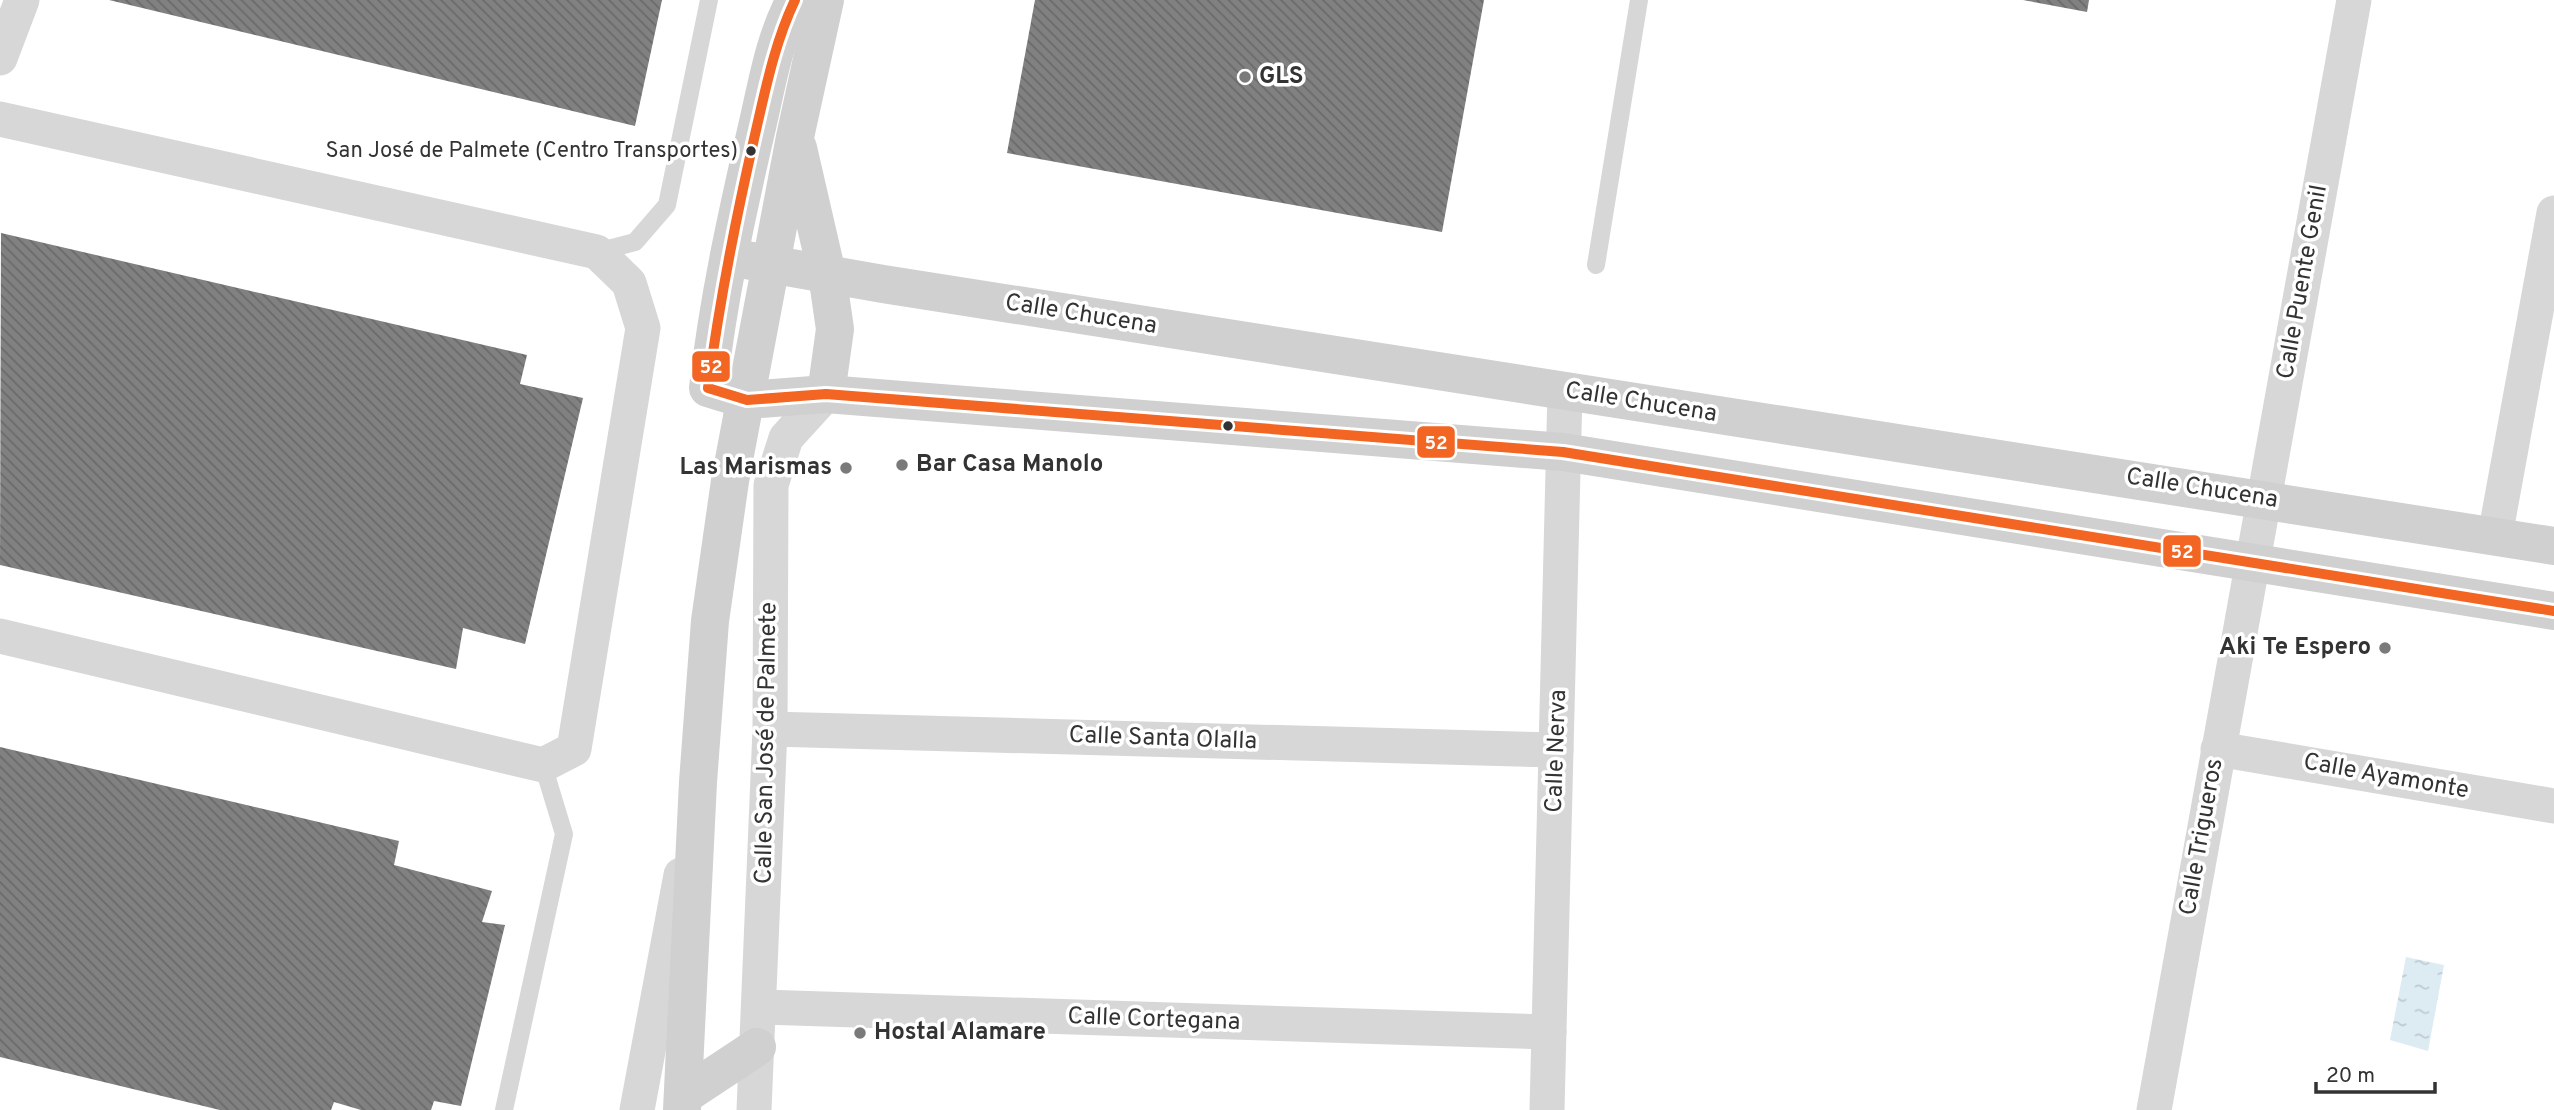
<svg xmlns="http://www.w3.org/2000/svg" width="2554" height="1110" font-family="Overpass,sans-serif">
	<style>
		.water { fill: url(#water-ripples) }
		.building { fill: url(#building-back-hatch) }
		.lines { fill: none; stroke-linecap: round; stroke-linejoin: round }
		.lane { stroke: #d7d7d7; stroke-width: 18 }
		.street { stroke: #d7d7d7; stroke-width: 35 }
		.secondary { stroke: #d0d0d0; stroke-width: 38 }
		.bus-1-casing { stroke: #fff; stroke-width: 16 }
		.bus-1 { stroke: #f26522; stroke-width: 10 }
		.poi-dot { fill: #7a7a7a; stroke: #fff; stroke-width: 2.5 }
		.bus-dot { fill: #333; stroke: #fff; stroke-width: 2.5 }
		.labels { text-anchor: middle; dominant-baseline: central; stroke-width: 7; stroke-linejoin: round; paint-order: stroke }
		.bus-label { font-size: 22px; fill: #333; stroke: #fff; text-anchor: end }
		.poi-label { font-size: 24px; font-weight: bold; fill: #333; stroke: #fff; text-anchor: start }
		.street-label { font-size: 24px; fill: #333; stroke: #fff }
		.line-badge { stroke: #fff; stroke-width: 2.5 }
		.badge-label { font-size: 19px; text-anchor: middle; font-weight: bold; fill: #fff }
	</style>
	<defs>
		<pattern id="water-ripples" width="26" height="14" patternUnits="userSpaceOnUse" patternTransform="scale(1.75)"><rect width="26" height="14" fill="#ddebf3"/><path d="M2 4q2-2 4 0t4 0M15 11q2-2 4 0t4 0" fill="none" stroke="#becad1"/></pattern>
		<pattern id="building-back-hatch" width="6" height="6" patternUnits="userSpaceOnUse" patternTransform="scale(1.75)"><rect width="6" height="6" fill="#818181"/><path d="M-1 5l2 2M0 0l6 6M5-1l2 2" fill="none" stroke="#6a6a6a"/></pattern>
	</defs>
	<rect width="100%" height="100%" fill="#fff"/>
	<path class="water" d="M2406,957L2444,965L2428,1051L2390,1040Z"/>
	<g class="building">
		<path d="M109,0H662L635,126Z"/>
		<path d="M1035,0H1484L1442,232L1007,153Z"/>
		<path d="M2023,0H2089L2087,12Z"/>
		<path d="M1,233L527,355L520,384L583,398L525,644L463,628L456,669L0,565Z"/>
		<path d="M0,747L399,841L394,865L492,891L482,922L505,925L461,1106L434,1101L431,1110H361L334,1102L331,1110H220L0,1057Z"/>
	</g>
	<g class="lines">
		<g class="lane">
			<path d="M597,252L635,242L667,205L709,0"/>
			<path d="M1596,265L1639,0"/>
			<path d="M504,1110L564,834L543,765"/>
		</g>
		<g class="street">
			<path d="M0,58L22,0"/>
			<path d="M0,119L597,252L629,283L643,328L574,749L543,765L0,636"/>
			<path d="M2495,536L2554,213"/>
			<path d="M770,729L1556,750"/>
			<path d="M2218,749L2554,806"/>
			<path d="M759,1007L1549,1032"/>
			<path d="M637,1110L681,875"/>
			<path d="M754,1110L770,729L771,485L786,438L826,394"/>
			<path d="M1547,1110L1565,391"/>
			<path d="M2154,1110L2354,0"/>
		</g>
		<g class="secondary">
			<path d="M795,0C774,39 767,84 757,127C737,213 718,300 708,388L747,400L826,394L1563,452L2554,611"/>
			<path d="M798,148L827,274L835,329L826,394"/>
			<path d="M729,257L883,284L2554,546"/>
			<path d="M683,1096L757,1047"/>
			<path d="M682,1110L698,782L710,621L730,481L795,137L825,0"/>
		</g>
		<g class="bus-1-casing">
			<path id="bus-1" d="M795,0C774,44 765,92 754,139C735,222 719,304 708,388L747,400L826,394L1563,452L2554,611"/>
		</g>
		<use href="#bus-1" class="bus-1"/>
	</g>
	<g class="poi-dot">
		<circle cx="1245" cy="77" r="7"/>
		<circle cx="902" cy="465" r="7"/>
		<circle cx="846" cy="468" r="7"/>
		<circle cx="2385" cy="648" r="7"/>
		<circle cx="860" cy="1033" r="7"/>
	</g>
	<g class="bus-dot">
		<circle cx="751" cy="151" r="6"/>
		<circle cx="1228" cy="426" r="6"/>
	</g>
	<g class="labels">
		<g class="bus-label">
			<text x="738" y="151">San José de Palmete (Centro Transportes)</text>
		</g>
		<g class="poi-label">
			<text x="1259" y="77">GLS</text>
			<text x="916" y="465">Bar Casa Manolo</text>
			<text x="832" y="468" text-anchor="end">Las Marismas</text>
			<text x="2371" y="648" text-anchor="end">Aki Te Espero</text>
			<text x="874" y="1033">Hostal Alamare</text>
		</g>
		<g class="street-label">
			<text transform="translate(2303 282) rotate(-80)">Calle Puente Genil</text>
			<text transform="translate(1081 315) rotate(9)">Calle Chucena</text>
			<text transform="translate(1641 403) rotate(9)">Calle Chucena</text>
			<text transform="translate(2202 489) rotate(9)">Calle Chucena</text>
			<text transform="translate(1163 739) rotate(2)">Calle Santa Olalla</text>
			<text transform="translate(767 743) rotate(-89)">Calle San José de Palmete</text>
			<text transform="translate(1557 751) rotate(-88)">Calle Nerva</text>
			<text transform="translate(2386 777) rotate(10)">Calle Ayamonte</text>
			<text transform="translate(2202 837) rotate(-80)">Calle Trigueros</text>
			<text transform="translate(1154 1020) rotate(2)">Calle Cortegana</text>
		</g>
	</g>
	<g class="line-badge">
		<rect x="691" y="350" width="40" height="33" rx="7" fill="#f26522"/>
		<rect x="1416" y="425" width="40" height="34" rx="7" fill="#f26522"/>
		<rect x="2162" y="534" width="40" height="34" rx="7" fill="#f26522"/>
	</g>
	<g class="badge-label">
		<text x="711" y="373">52</text>
		<text x="1436" y="449">52</text>
		<text x="2182" y="558">52</text>
	</g>
	<path d="M2316 1082v10h119v-10" fill="none" stroke="#333333" stroke-width="3.5"/>
	<text x="2326" y="1082" font-size="21" fill="#333333" stroke="#ffffff" stroke-width="5" paint-order="stroke">20 m</text>
</svg>
